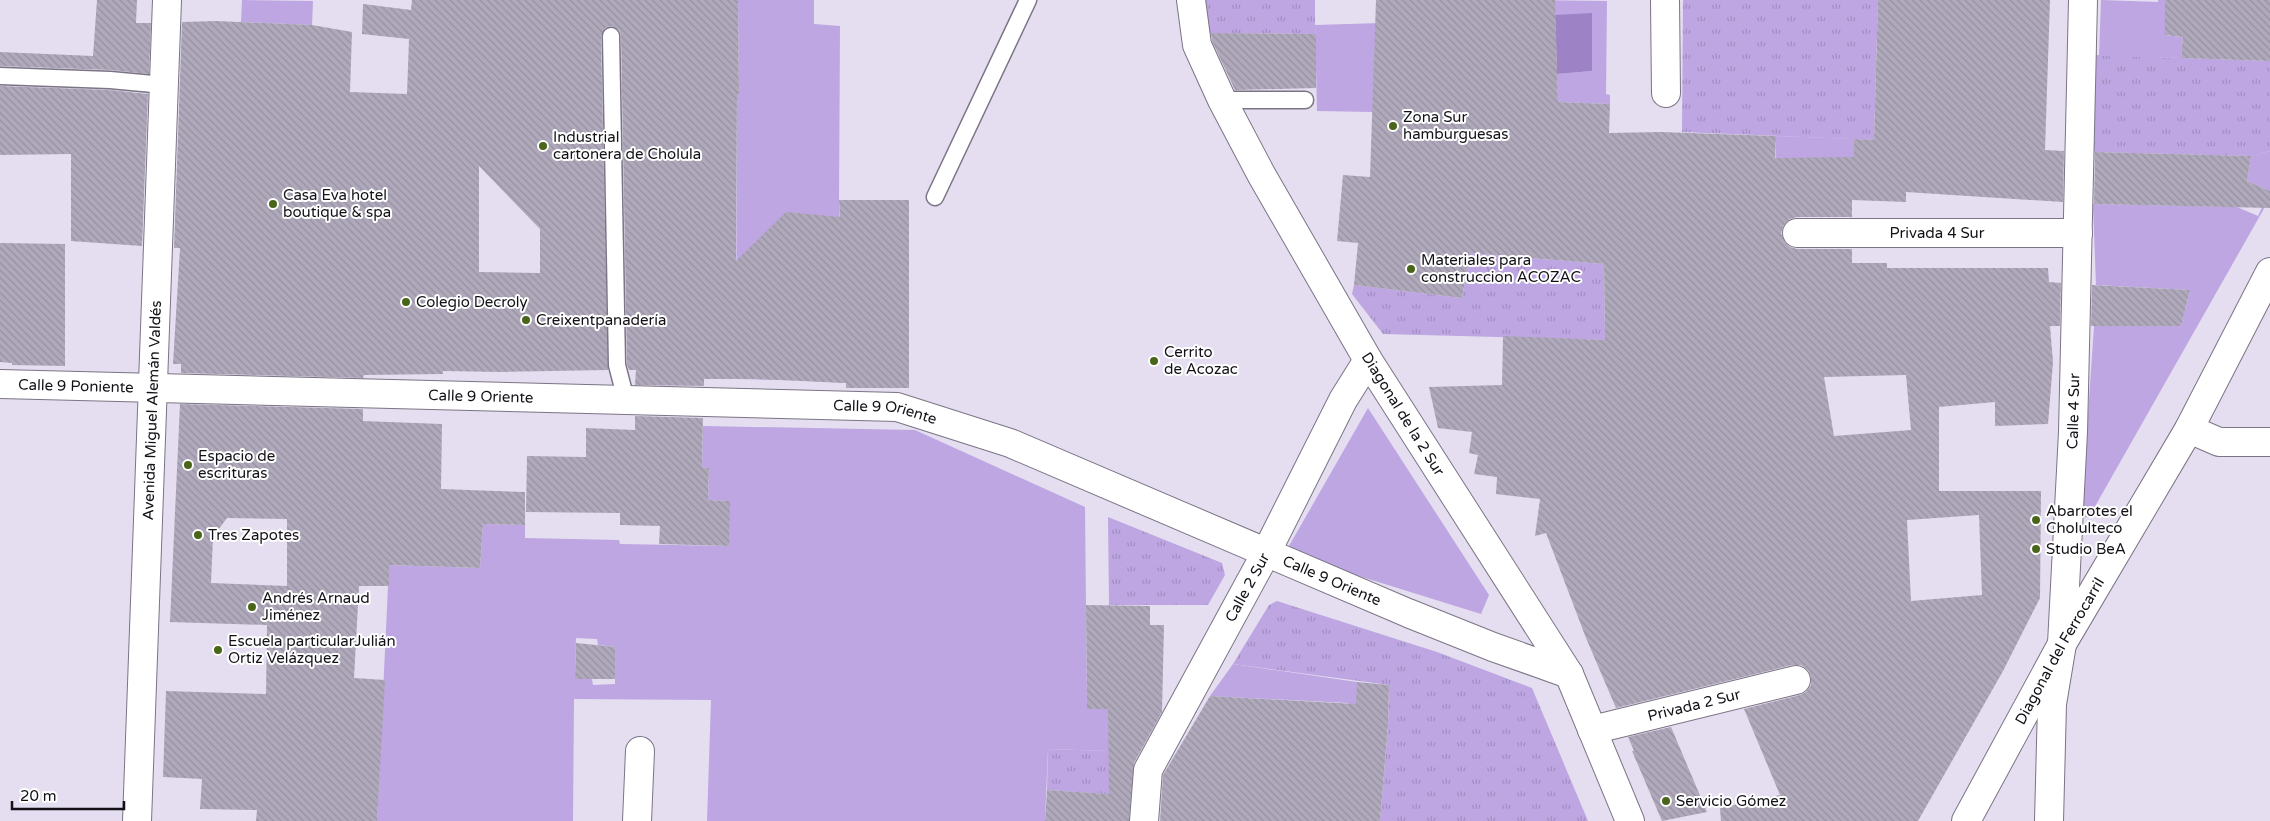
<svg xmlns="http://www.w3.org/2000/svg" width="2270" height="821" font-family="'Varela Round',sans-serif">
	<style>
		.grass { fill: url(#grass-tufts) }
		.green { fill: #bda6e2; fill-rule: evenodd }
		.water { fill: #9d82c6 }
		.building { fill: url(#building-back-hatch); fill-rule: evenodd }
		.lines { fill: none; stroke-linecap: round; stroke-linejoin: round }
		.service-casing { stroke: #7b7485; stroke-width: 19 }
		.minor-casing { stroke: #7b7485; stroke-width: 30 }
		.secondary-casing { stroke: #7b7485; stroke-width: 30 }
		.service { stroke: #fff; stroke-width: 16 }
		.minor { stroke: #fff; stroke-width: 28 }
		.secondary { stroke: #fff; stroke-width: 28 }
		.poi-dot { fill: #486519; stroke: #fff; stroke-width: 2 }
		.labels { text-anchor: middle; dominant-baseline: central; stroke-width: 4; stroke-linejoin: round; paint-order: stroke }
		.poi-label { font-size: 15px; fill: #131117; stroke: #fff; text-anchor: start }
		.street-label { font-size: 15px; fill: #131117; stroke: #fff }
	</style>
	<defs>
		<pattern id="grass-tufts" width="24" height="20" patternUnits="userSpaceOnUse" patternTransform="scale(1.25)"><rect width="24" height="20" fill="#bda6e2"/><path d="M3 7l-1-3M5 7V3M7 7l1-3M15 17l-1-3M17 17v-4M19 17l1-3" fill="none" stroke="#a28ec1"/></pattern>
		<pattern id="building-back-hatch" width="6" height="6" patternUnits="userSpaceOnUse" patternTransform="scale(1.25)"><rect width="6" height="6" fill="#afa9bb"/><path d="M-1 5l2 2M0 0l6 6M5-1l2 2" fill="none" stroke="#9690a0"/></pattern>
	</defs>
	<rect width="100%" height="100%" fill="#e4def0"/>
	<g class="grass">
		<path d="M1200,0H1315V34L1209,33Z"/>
		<path d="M1683,0H1878L1874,140L1682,132Z"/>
		<path d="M2096,55L2270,61V151L2251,156L2094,152Z"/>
		<path d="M1470,253L1604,264L1605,340L1383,334L1352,294L1354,285L1462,298Z"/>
		<path d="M1108,517L1222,563L1225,575L1208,605H1109Z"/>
		<path d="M1277,601L1437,652L1532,688L1588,821H1380L1388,726L1389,685L1233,664L1269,605Z"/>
		<path d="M1048,749L1109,751L1122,795L1047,790Z"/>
	</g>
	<g class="green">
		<path d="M242,0L313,1L312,25L241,22Z"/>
		<path d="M738,0H814V24L840,26L839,200L846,383L811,381L812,355L783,380L736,379L737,95L739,94Z"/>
		<path d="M1530,0L1607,1L1606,94L1610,95V104L1558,102L1557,74L1592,71L1552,15Z"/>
		<path d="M2101,0L2158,2V0H2194L2165,3V35L2183,37L2181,58L2099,56Z"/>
		<path d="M1381,23L1373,112L1317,111L1315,25Z"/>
		<path d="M1776,136L1854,139V157L1775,195Z"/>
		<path d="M2270,151V198L2089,517L2081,518L2094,326H2181L2190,290L2096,285L2093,204L2237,207L2258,216L2270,191L2247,181L2251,156Z"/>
		<path d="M1368,408L1489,595L1481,614L1285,553Z"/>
		<path d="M703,426L915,430L1085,507L1087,708L1109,709V751L1048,749L1045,821H707L711,700L574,699L573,821H377L389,565L480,568L483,524L525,525V538L619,540L620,544L729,546V501L708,500L709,468L702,467ZM576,638L597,639L598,645L615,647V684L593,685L592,679H575Z"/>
		<path d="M1233,664L1357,682V703L1387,731L1348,703L1210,696Z"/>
	</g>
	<path class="water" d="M1592,13V71L1557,74L1555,15Z"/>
	<g class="building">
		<path d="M97,0H137L136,23H151L149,74L111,70L0,66V52L93,56Z"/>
		<path d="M412,0H738L739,94L737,95L736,261L786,212L840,217L839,200H909V388H846V383L755,379H704V386L635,385L636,370H629L627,364L621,36L619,30L611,26L605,28L601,36L608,370L501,372L443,371V374L364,375L363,378L181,373V364H173L180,248H174L182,22L216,21L312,25L352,32L350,92L407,94L409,39L362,34L363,4L411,10ZM479,166L540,229V273L479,272Z"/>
		<path d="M1376,0H1555L1558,102L1610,104L1609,133L1661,132L1776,136L1775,158L1854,157V139L1874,140L1878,0H2050L2045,150L2064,151L2063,202L1906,192V202L1852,200V217H1797L1790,219L1784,225L1781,233L1784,241L1790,247L1797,249H1852V263H1887V268H2048L2049,282L2061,283L2060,326H2050L2053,362L2048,424L1995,426V402L1939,407V491H2041L2040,598L2003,671L1918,821H1721L1720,808L1780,795L1744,709L1800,695L1806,692L1811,685V677L1808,670L1801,665H1792L1616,708L1586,638L1546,533L1535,536L1540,499L1496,494L1497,477L1474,474L1478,455L1469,453L1472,432L1438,428L1429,387L1502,385L1503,336L1605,340L1604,264L1470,253L1462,298L1354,285L1358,243L1337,241L1343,175L1370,177ZM1906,375L1911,430L1834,436L1824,377ZM1979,515L1982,595L1911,601L1907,520Z"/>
		<path d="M2165,0H2270V61L2181,58L2183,37L2165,35Z"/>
		<path d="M1211,33L1316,34V88L1235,90L1212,41Z"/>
		<path d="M0,86L109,90L148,94L142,246L71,241V154L0,155Z"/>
		<path d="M2095,152L2251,156L2247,181L2270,191V208L2094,204Z"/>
		<path d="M0,243L65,244V366L12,365V363L0,362Z"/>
		<path d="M2092,285L2190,290L2181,326H2091Z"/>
		<path d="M180,404L363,409V421L442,424L441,489L525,492V525L483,524L480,568L389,565V586H359L354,678L385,680L377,821H256L257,810L200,809L202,779L163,777L166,691L266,694L267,625L170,622ZM227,518L287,519V586L211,583L213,537Z"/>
		<path d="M635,416L703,418L702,467L709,468L708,500L730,501L729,546L659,544L660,526L620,525V513L526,512L527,456L586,457V428L635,430Z"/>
		<path d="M1086,605L1150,606V625H1164L1162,712L1134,763L1129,821H1045L1047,790L1109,794L1108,709H1087Z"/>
		<path d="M576,643L615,647V679H575Z"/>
		<path d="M1357,682L1389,685L1388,725L1380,821H1160L1163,775L1210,696L1356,704Z"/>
		<path d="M1671,727L1707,812L1662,821L1632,751H1634L1628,737Z"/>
	</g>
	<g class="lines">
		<g class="service-casing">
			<g id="service">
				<path d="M611,36L617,365L626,400"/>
				<path d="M0,76L110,80L164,85"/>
				<path d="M1222,100H1305"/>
				<path d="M935,197L1028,0"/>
			</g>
		</g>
		<g class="minor-casing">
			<g id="minor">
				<path d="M1665,0L1666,93"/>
				<path id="s1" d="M1797,233H2078"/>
				<path d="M1368,360L1569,674L1630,821"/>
				<path id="s2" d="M0,384L897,407L1010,443L1408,613L1493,647L1569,674"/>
				<path d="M2189,429L2219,442H2270"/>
				<path id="s3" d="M1592,730L1796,680"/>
				<path d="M637,821L640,751"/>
				<path id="s4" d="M1966,821L2062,644L2189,429L2270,272"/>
				<path id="s5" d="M2049,821L2052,704L2062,644L2073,432L2083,0"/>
			</g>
		</g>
		<g class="secondary-casing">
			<g id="secondary">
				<path id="s6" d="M137,821L167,0"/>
				<path id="s7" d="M1144,821L1148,770L1266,553L1343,400L1368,360L1261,174L1222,100L1197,45L1191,0"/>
			</g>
		</g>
		<use href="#service" class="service"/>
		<use href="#minor" class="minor"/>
		<use href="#secondary" class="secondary"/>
	</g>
	<g class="poi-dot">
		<circle cx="1393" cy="126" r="5"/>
		<circle cx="543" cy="146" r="5"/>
		<circle cx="273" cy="204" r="5"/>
		<circle cx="1411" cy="269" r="5"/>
		<circle cx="406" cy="302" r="5"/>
		<circle cx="526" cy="320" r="5"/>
		<circle cx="1154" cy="361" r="5"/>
		<circle cx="188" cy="465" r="5"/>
		<circle cx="2036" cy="520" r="5"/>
		<circle cx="198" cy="535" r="5"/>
		<circle cx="2036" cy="549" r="5"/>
		<circle cx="252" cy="607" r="5"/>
		<circle cx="218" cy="650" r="5"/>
		<circle cx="1666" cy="801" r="5"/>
	</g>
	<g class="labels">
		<g class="poi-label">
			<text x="1403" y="117">Zona Sur<tspan x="1403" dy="17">hamburguesas</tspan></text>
			<text x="553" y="137">Industrial<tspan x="553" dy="17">cartonera de Cholula</tspan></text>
			<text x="283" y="195">Casa Eva hotel<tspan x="283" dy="17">boutique &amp; spa</tspan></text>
			<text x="1421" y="260">Materiales para<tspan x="1421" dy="17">construccion ACOZAC</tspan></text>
			<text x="416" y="302">Colegio Decroly</text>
			<text x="536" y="320">Creixentpanadería</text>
			<text x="1164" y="352">Cerrito<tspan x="1164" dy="17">de Acozac</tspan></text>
			<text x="198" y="456">Espacio de<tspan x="198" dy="17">escrituras</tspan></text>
			<text x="2046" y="511">Abarrotes el<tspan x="2046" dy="17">Cholulteco</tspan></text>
			<text x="208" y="535">Tres Zapotes</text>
			<text x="2046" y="549">Studio BeA</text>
			<text x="262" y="598">Andrés Arnaud<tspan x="262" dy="17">Jiménez</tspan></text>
			<text x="228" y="641">Escuela particularJulián<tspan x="228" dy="17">Ortiz Velázquez</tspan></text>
			<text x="1676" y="801">Servicio Gómez</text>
		</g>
		<g class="street-label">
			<text stroke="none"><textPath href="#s1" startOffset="140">Privada 4 Sur</textPath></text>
			<text stroke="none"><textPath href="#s2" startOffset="76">Calle 9 Poniente</textPath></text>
			<text stroke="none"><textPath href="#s2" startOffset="481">Calle 9 Oriente</textPath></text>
			<text stroke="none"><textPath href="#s6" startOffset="411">Avenida Miguel Alemán Valdés</textPath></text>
			<text stroke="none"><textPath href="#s5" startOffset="411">Calle 4 Sur</textPath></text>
			<text stroke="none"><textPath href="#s2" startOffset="886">Calle 9 Oriente</textPath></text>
			<text transform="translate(1403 414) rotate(58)">Diagonal de la 2 Sur</text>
			<text stroke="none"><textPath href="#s2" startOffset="1366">Calle 9 Oriente</textPath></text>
			<text stroke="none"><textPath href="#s7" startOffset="259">Calle 2 Sur</textPath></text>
			<text stroke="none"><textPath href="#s4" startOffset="194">Diagonal del Ferrocarril</textPath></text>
			<text stroke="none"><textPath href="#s3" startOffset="105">Privada 2 Sur</textPath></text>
		</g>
	</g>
	<path d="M12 801v8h112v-8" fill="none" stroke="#131117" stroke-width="2.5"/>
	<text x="20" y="801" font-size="15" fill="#131117" stroke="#ffffff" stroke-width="4" paint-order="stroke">20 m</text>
</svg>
